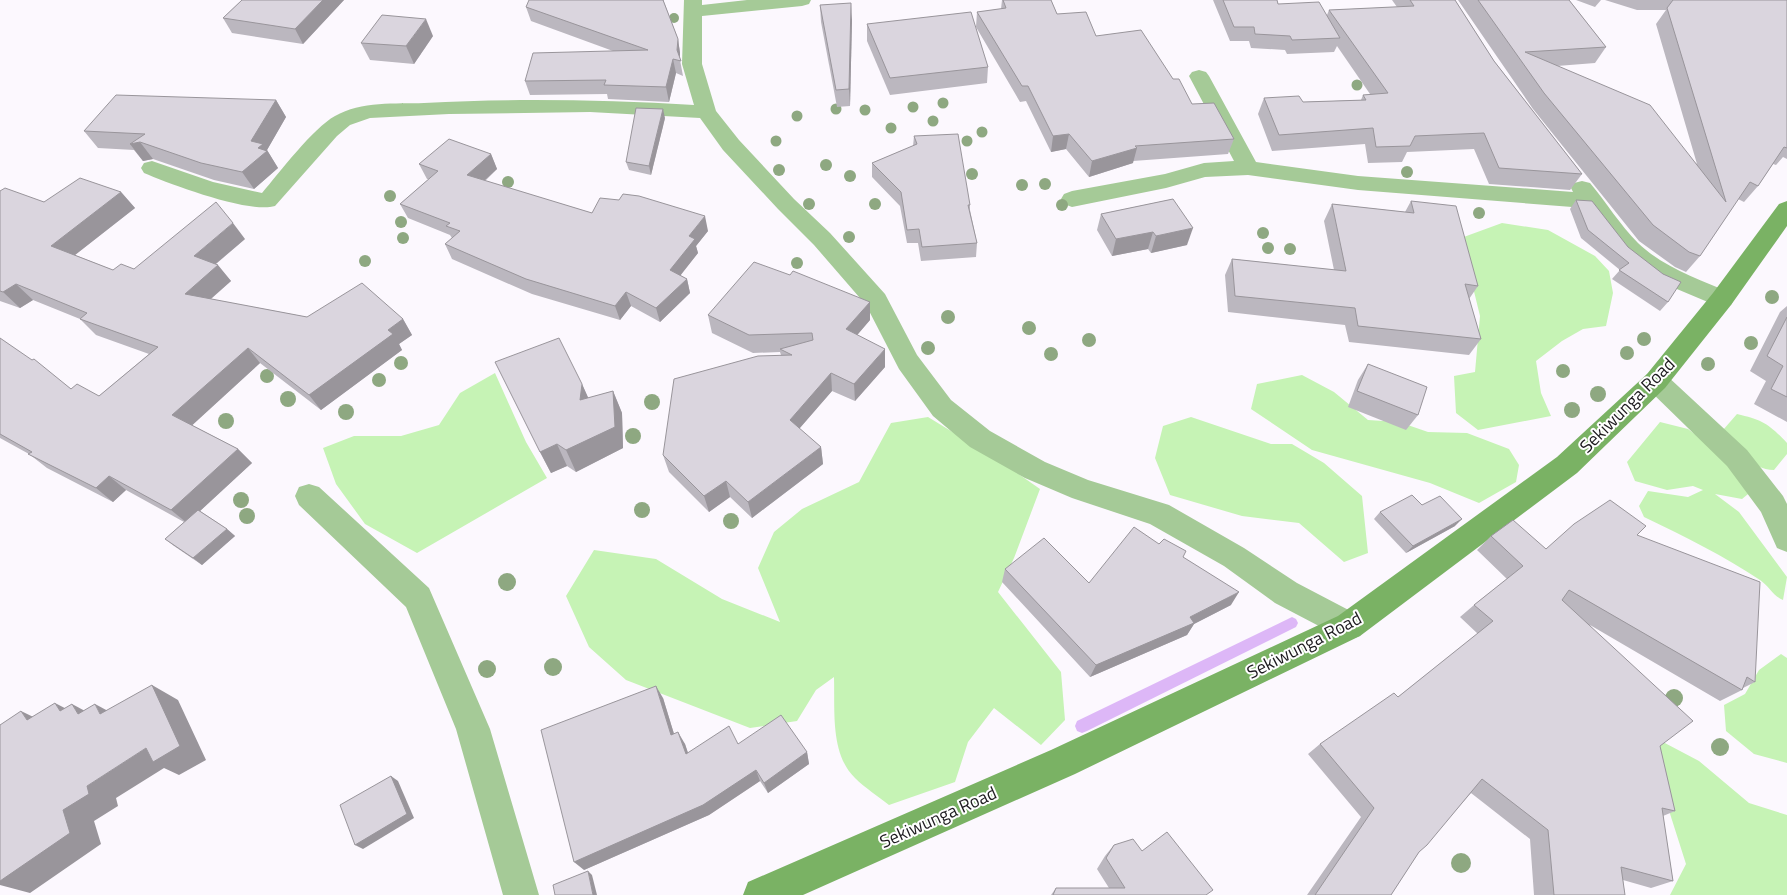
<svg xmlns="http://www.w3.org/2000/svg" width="1787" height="895" font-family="'Titillium Web',sans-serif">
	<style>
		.green { fill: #c6f3b5 }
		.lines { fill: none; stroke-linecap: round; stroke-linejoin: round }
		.stream { fill: #ddb7f7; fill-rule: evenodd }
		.minor { fill: #a5ca97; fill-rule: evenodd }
		.secondary { fill: #7ab264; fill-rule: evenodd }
		.tree { fill: #8ea881 }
		.wall { fill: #bbb7bf }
		.shaded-wall { fill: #99959b }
		.building { fill: #dad5de; stroke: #99959b }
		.labels { text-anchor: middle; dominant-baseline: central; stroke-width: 4; stroke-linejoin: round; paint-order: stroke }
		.street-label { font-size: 18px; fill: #1c1a1e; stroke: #fff }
	</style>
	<rect width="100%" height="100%" fill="#fcf8fe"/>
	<g class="green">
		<path d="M1502,223L1548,230L1595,256L1609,271L1613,293L1606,326L1583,329L1562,341L1536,361L1541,393L1551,416L1478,430L1456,413L1454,376L1475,372L1480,316L1461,238Z"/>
		<path d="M495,373L526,442L547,478L417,553L365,524L336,484L323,448L354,436H401L439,425L460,393Z"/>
		<path d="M1302,375L1334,392L1368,420L1399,422L1428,432L1467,433L1509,449L1519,465L1516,482L1479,503L1430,483L1312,450L1251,409L1257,384Z"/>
		<path d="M1737,414C1763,420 1769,424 1787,443V454L1774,470C1751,470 1737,446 1723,430Z"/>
		<path d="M928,417L1000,461L1040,489L1014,558L998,592L1061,672L1065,720L1041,745L994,708L968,742L955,782L889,805C878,796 865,788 855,778C830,754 835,710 834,677L816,690L797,721L750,728L626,680L589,647L566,596L594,550L656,559L722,599L780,622L758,568L774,532L802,509L859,482L891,423Z"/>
		<path d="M1191,417L1271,444H1292L1324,463L1362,496L1368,553L1344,562L1299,523L1242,516L1170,495L1155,458L1163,426Z"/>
		<path d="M1660,422L1688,429L1728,459L1753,490L1742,499L1715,494L1739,512L1787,577L1783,600C1772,595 1769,586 1760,580C1724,556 1684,536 1644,517L1639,506L1648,491L1688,497L1703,490L1693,486L1667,490L1635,481L1627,462Z"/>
		<path d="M1781,654L1787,658V763L1754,754L1726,731L1724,705L1745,694L1759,670Z"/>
		<path d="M1644,732L1699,761L1749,803L1787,815V895H1670L1686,864Z"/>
	</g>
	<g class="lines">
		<path class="stream" d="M1292,617L1296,619L1298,623L1296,627L1087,731L1082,733L1077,731L1075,726L1077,721Z"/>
		<g class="minor">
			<path d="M684,0H702V5L747,0H811L809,4L802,6L702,16V64L716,111L739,140L794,199L830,233L885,294L917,355L951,400L990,431L1045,462L1088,480L1169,505L1244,548L1297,583L1360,616L1365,626L1360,636L1349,640L1338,636L1275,603L1224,566L1150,524L1072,498L1025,478L970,447L933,416L899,369L866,305L814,245L778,209L723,150L700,118L590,112L449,114L370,118L350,125L337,136L275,206C249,214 170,184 144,173L141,168L144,163L152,161L213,182L262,193C280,172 313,128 335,116C361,101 396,104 424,103C514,98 604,100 694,105L682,64Z"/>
			<path d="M1199,70L1206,72L1209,76L1256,162L1358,176L1573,192L1571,188L1574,183L1582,181L1590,183C1606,202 1620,225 1638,243C1664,268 1699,279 1731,293L1734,299L1731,305L1722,308L1665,284L1632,264L1615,248L1585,208L1358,190L1248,175L1205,177L1166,188L1072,207L1064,204L1061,199L1064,194L1072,191L1165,174L1204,163L1234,161L1189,76L1192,72Z"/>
			<path d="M1656,371L1665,374L1747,450L1783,496L1787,504V552L1777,548L1761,512L1727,466L1647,388L1643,381L1647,374Z"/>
			<path d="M309,484L319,487L429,588L490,729L539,895H503L456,729L406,607L299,505L295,496L299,487Z"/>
		</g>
		<path class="secondary" d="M1787,201V226L1731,305L1665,388L1577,473L1360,636L1075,774L803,895H743L748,882L1051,750L1338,616L1557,457L1647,374L1713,293L1779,204Z"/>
	</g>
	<g class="tree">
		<circle cx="674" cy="18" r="5"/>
		<circle cx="1357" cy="85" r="5.5"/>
		<circle cx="943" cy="103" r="5.5"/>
		<circle cx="913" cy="107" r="5.5"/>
		<circle cx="836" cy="109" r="5.5"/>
		<circle cx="865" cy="110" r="5.5"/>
		<circle cx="797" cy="116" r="5.5"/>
		<circle cx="933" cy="121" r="5.5"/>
		<circle cx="891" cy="128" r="5.5"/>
		<circle cx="982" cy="132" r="5.5"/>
		<circle cx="776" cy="141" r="5.5"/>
		<circle cx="967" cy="141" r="5.5"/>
		<circle cx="826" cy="165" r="6"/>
		<circle cx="779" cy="170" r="6"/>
		<circle cx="1407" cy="172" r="6"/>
		<circle cx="972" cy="174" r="6"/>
		<circle cx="850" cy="176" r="6"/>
		<circle cx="508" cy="182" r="6"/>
		<circle cx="1045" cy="184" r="6"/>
		<circle cx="1022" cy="185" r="6"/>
		<circle cx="390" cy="196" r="6"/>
		<circle cx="809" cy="204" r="6"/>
		<circle cx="875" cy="204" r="6"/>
		<circle cx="1062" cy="205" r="6"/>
		<circle cx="1479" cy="213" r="6"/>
		<circle cx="401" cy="222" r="6"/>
		<circle cx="1263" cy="233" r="6"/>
		<circle cx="849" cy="237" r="6"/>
		<circle cx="403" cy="238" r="6"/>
		<circle cx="1268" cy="248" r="6"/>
		<circle cx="1290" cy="249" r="6"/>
		<circle cx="365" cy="261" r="6"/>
		<circle cx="797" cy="263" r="6"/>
		<circle cx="1772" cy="297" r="7"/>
		<circle cx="948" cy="317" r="7"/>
		<circle cx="1029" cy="328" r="7"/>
		<circle cx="1644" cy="339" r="7"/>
		<circle cx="1089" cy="340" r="7"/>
		<circle cx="1751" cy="343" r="7"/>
		<circle cx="928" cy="348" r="7"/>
		<circle cx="1627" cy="353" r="7"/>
		<circle cx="1051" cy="354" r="7"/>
		<circle cx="401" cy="363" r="7"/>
		<circle cx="1708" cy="364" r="7"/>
		<circle cx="1563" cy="371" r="7"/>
		<circle cx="267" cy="376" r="7"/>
		<circle cx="379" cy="380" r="7"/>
		<circle cx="1598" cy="394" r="8"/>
		<circle cx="288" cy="399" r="8"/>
		<circle cx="652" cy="402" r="8"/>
		<circle cx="1572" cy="410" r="8"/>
		<circle cx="346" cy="412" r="8"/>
		<circle cx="226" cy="421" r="8"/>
		<circle cx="633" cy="436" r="8"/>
		<circle cx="241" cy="500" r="8"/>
		<circle cx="642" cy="510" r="8"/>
		<circle cx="247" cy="516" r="8"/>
		<circle cx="731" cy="521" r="8"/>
		<circle cx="507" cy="582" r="9"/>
		<circle cx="553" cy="667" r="9"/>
		<circle cx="487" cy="669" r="9"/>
		<circle cx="1674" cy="698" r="9"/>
		<circle cx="1720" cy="747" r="9"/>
		<circle cx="1461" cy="863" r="10"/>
	</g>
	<g class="wall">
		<path d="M242,0H344L303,44L232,33L223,18Z"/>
		<path d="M664,0V2L678,39L680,53V60L683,76L676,73L669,102L608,99L607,94L530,95L525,81L613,51L531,21L526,7Z"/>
		<path d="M1002,0H1051L1057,14L1173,79L1192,104L1234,139L1228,154L1133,161V163L1089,177L1066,149L1051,152L1026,101L1020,102L976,27L977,12L1001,9Z"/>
		<path d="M1213,0H1277L1278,4L1327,15L1329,10L1397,7L1392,0H1455L1494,61L1582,174L1570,190L1489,184L1474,149L1407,152L1402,162L1368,163L1365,144L1272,151L1258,114L1264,98L1303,102L1361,100L1363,95L1370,94L1337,46L1334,52L1287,54L1285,50L1251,48L1249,41H1230Z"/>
		<path d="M1458,0H1569L1606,47L1595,63L1557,66L1697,164L1656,24L1666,10H1637L1605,0H1787V159L1783,157L1776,165L1773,164L1758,186L1744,202L1738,199L1700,256L1686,272L1675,267L1639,241L1533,109Z"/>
		<path d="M1576,0H1601L1595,7Z"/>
		<path d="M820,5L852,20L850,106L837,107L821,22Z"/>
		<path d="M867,24L988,67L987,83L890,95L867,41Z"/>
		<path d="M433,36L414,64L370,60L361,43Z"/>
		<path d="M276,100L286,117L267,150L278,168L254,189L214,180L153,159L143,161L134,150L98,148L84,131Z"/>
		<path d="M665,118L651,175L629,170L626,162Z"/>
		<path d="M914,136L970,205V210L977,243L976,257L921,261L918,243H907L900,206L872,177V163L913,146Z"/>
		<path d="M491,154L497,169L485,181L592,213L708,231L696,246L698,253L680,275L687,279L690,293L660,322L631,306L620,320L532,294L452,259L445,244L452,238L450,235L408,218L400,204L429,179H427L419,164Z"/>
		<path d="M0,191L44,202L121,192L135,208L75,255L113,270L134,269L245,239L216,264L231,281L211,299L307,317L403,319L412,335L399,344L402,350L321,410L260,363L192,425L238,449L252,463L200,511L227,529L235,536L202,565L174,546L165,539L184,522L126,490L113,502L47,468L29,454L0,438V338L71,389L99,396L149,354L96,335L80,319L33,300L20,308L0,301Z"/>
		<path d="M1173,199L1187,245L1151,253L1148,249L1112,256L1097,230L1101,214Z"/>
		<path d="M1576,200L1668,302L1660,311L1612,279L1620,270L1581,238L1570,209Z"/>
		<path d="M1411,201L1478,286L1469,299L1481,339L1469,355L1349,342L1345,325L1228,312L1225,275L1232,259L1334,270L1324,221L1332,204L1405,212Z"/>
		<path d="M870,302V320L857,335L885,367L855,401L832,391L799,429L821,447L823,464L752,518L730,497L709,512L669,472L663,455L781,355L780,352L753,353L712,333L708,315Z"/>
		<path d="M1787,306V422L1754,404L1766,381L1750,371L1780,312Z"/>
		<path d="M1368,364L1418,415L1406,430L1348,407L1358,380Z"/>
		<path d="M582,384L588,398L613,391L622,413L623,448L576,472L567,466L551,473L540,452Z"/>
		<path d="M1422,505L1455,526L1406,553L1374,519L1380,512Z"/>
		<path d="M1637,535L1755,682L1743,688L1742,690L1720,701L1590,625L1660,746L1675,811L1663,816L1673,881L1651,888L1623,880L1625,895H1534L1530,839L1471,793L1419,852L1391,895H1307L1361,817L1308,754L1320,744L1398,697L1478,634L1460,617L1474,605L1507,579L1477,550L1491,536L1545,549Z"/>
		<path d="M1159,544L1183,557L1231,605L1194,624L1187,635L1090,677L1002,582L1005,569L1089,583Z"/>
		<path d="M663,698L674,734L685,744L688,753L738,744L807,752L809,764L768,793L760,781L709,815L584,870Z"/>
		<path d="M1114,845L1142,851L1206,895H1051L1056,888H1109L1097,869L1105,856Z"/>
	</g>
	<g class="shaded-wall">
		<path d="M323,0H344L303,44L295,29Z"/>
		<path d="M851,3L852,20L850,106L849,89Z"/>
		<path d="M426,19L433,36L414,64L406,46Z"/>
		<path d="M678,39L680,53V61L677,50Z"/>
		<path d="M673,59L676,73L669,102L666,87Z"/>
		<path d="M276,100L286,117L267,150L278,168L254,189L242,172L251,141Z"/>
		<path d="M663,109L665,118L651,175L649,166Z"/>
		<path d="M1069,134L1066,149L1051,152L1053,136Z"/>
		<path d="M140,142L153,159L143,161L130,144Z"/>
		<path d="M1137,148L1133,163L1089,177L1092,161Z"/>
		<path d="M491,154L497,169L474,190L467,175Z"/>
		<path d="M121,192L135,208L66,262L51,246Z"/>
		<path d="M705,216L708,231L696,246L698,253L673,285L670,270L689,236Z"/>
		<path d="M233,223L245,239L206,272L194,256Z"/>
		<path d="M1193,228L1187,245L1151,253L1156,236Z"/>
		<path d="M1153,232L1148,249L1112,256L1116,239Z"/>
		<path d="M218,265L231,281L198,310L185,294Z"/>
		<path d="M687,279L690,293L660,322L656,308Z"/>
		<path d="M16,284L33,300L20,308L3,292Z"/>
		<path d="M626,292L631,306L620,320L615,306Z"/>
		<path d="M870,302V320L847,347L846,329Z"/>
		<path d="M403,319L412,335L399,344L402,350L321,410L309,395L388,330Z"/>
		<path d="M248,348L260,363L187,430L172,415Z"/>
		<path d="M885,349V367L855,401L854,384Z"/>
		<path d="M831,373L832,391L792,437L790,420Z"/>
		<path d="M582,384L592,406L580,400Z"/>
		<path d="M613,391L622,413L623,448L576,472L566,450Z"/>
		<path d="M557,444L567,466L551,473L540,452Z"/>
		<path d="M821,447L823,464L752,518L748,502Z"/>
		<path d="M238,449L252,463L187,523L171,510Z"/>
		<path d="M109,476L126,490L113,502L96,488Z"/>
		<path d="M726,481L730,497L709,512L704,496Z"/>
		<path d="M1462,519L1455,526L1406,553L1413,546Z"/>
		<path d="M227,529L235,536L202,565L193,558Z"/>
		<path d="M1239,592L1231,605L1194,624L1187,635L1090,677L1096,665Z"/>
		<path d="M152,685L178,700L206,760L179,775L164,768L116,798L118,806L94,821L101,844L30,893L0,885V881L63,810L87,786L146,748Z"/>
		<path d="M656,686L663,698L678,747L671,735Z"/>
		<path d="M55,703L84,718L60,711Z"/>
		<path d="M72,704L100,719L78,714Z"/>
		<path d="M95,704L123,719L100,714Z"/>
		<path d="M21,711L52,726L27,720Z"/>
		<path d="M678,732L685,744L692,765L686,754Z"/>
		<path d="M807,752L809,764L768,793L764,783Z"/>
		<path d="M756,770L760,781L709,815L584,870L574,862Z"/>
		<path d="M391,776L398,781L414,818L363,849L355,845Z"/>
		<path d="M588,871L592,875L597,895H593Z"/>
	</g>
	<g class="building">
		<path d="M242,0H323L295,29L223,18Z"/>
		<path d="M529,0H663L678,39L677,50L681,61L673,59L666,87L604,85L606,80L525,81L533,53L648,50L526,7Z"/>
		<path d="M1003,0H1051L1057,14L1086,12L1096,36L1141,30L1173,79H1179L1192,104L1214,103L1234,139L1135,146L1137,148L1092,161L1069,134L1053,136L1028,86H1022L977,12L1006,8Z"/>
		<path d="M1223,0H1277L1278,4L1319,2L1340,38L1292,40L1290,36L1255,34L1254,27H1234Z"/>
		<path d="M1410,0H1455L1494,61L1582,174L1499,168L1484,133L1415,136L1410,146L1376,147L1373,128L1279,135L1264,98L1299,96L1303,102L1366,100L1363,95L1388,93L1329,10L1414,6Z"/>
		<path d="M1478,0H1569L1606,47L1525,52L1650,105L1726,202L1667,8L1673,0H1787V148L1784,147L1758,186L1750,182L1700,256L1689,252L1653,225L1544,93Z"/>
		<path d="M851,3L849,89L836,90L820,5Z"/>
		<path d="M971,12L988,67L890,78L867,24Z"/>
		<path d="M382,15L426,19L406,46L361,43Z"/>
		<path d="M116,95L276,100L251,141L263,144L258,148L267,151L242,172L201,163L140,142L130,144L145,134L84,131Z"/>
		<path d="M636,108L663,109L649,166L626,162Z"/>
		<path d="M958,134L970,205H968L977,243L922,247L919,229L907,230L901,192L872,163L917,144L914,136Z"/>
		<path d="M449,139L491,154L467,175L592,213L600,198L619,200L623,194L639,196L705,216L689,236L695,239L670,270L687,279L656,308L626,292L615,306L526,279L445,244L460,231L446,226L450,223L400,204L438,171L419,164Z"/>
		<path d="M80,178L121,192L51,246L113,270L121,264L134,269L216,202L233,223L194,256L218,265L185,294L307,317L362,283L403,319L388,330L393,334L309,395L248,348L172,415L238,449L171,510L109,476L96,488L28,454L32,452L0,434V338L32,360L34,359L71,389L77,384L99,396L158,347L80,319L87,313L16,284L3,292L0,291V191L5,188L44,202Z"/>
		<path d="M1173,199L1193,228L1156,236L1153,232L1116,239L1101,214Z"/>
		<path d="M1576,200L1592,201L1628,247L1663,274L1681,282L1668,302L1619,270L1629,263L1588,230Z"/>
		<path d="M1411,201L1456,206L1478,286L1465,284L1481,339L1358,326L1355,308L1235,296L1232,259L1346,271L1332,204L1414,213Z"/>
		<path d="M754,262L790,275L793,271L870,302L846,329L885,349L854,384L831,373L790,420L821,447L748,502L726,481L704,496L663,455L674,379L758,356L792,355L780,349L813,340L812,333L749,335L708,315Z"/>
		<path d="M1787,317V397L1771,389L1783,366L1767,356Z"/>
		<path d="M559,338L582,384L580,400L613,391L615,427L566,450L557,444L540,452L495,362Z"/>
		<path d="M1368,364L1427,387L1418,415L1357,391Z"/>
		<path d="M1412,495L1422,505L1440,496L1462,519L1413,546L1380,512Z"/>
		<path d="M1610,500L1646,526L1637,535L1760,582L1755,682L1747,677L1742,690L1569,590L1562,600L1693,721L1660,746L1675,811L1662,808L1673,881L1621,867L1625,895H1554L1548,830L1482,779L1427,845L1419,852L1391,895H1315L1374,808L1320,744L1394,693L1398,697L1493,621L1474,605L1523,566L1491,536L1513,520L1546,549L1574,524Z"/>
		<path d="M198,510L227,529L193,558L165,539Z"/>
		<path d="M1134,527L1159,544L1164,539L1186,551L1183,557L1239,592L1190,617L1194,623L1096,665L1005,569L1044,538L1089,583Z"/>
		<path d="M152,685L180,746L153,762L146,748L87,786L89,794L63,810L70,833L0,881V725L21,711L27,720L55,703L60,711L72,704L78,714L95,704L100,714Z"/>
		<path d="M656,686L671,735L678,732L686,754L729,726L738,744L781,715L807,752L764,783L756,770L703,805L574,862L541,730Z"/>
		<path d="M391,776L407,814L355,845L340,805Z"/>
		<path d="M1167,832L1213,890L1206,895H1053L1056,888H1125L1106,858L1114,845L1133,839L1142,851Z"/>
		<path d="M588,871L593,895H555L553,885Z"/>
	</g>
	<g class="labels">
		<g class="street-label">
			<text transform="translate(1627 405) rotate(-45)">Sekiwunga Road</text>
			<text transform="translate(1304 645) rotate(-27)">Sekiwunga Road</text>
			<text transform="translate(938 817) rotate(-24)">Sekiwunga Road</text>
		</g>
	</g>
</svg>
